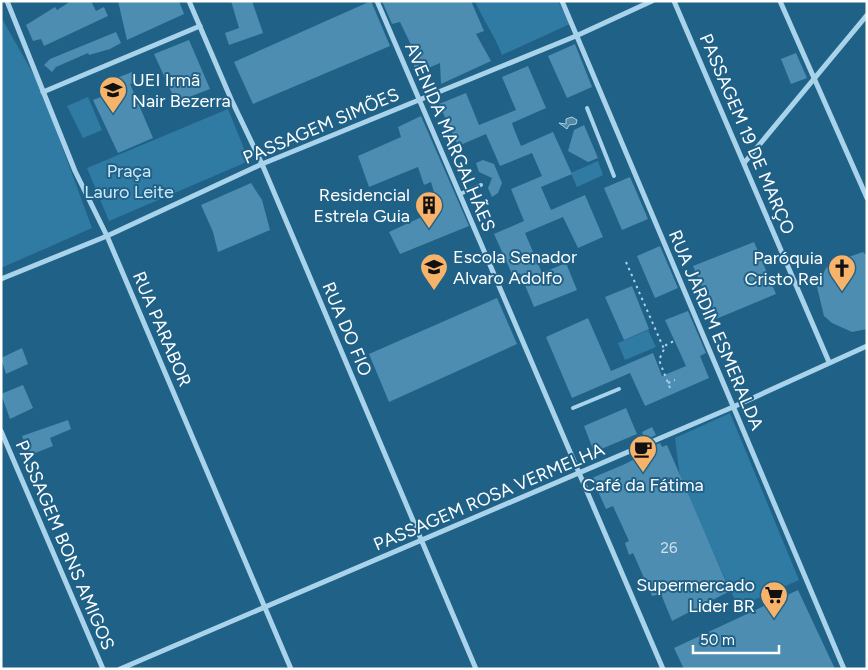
<svg xmlns="http://www.w3.org/2000/svg" width="868" height="670" font-family="Figtree,sans-serif">
	<style>
		.green { fill: #307ba3 }
		.water { fill: #5988a1; stroke: #9dd1ec }
		.building { fill: #4c8db1 }
		.lines { fill: none; stroke-linecap: round; stroke-linejoin: round }
		.path { stroke: #a9d3ea; stroke-width: 2; stroke-dasharray: 2.5 4; stroke-linecap: butt }
		.service { stroke: #a9d3ea; stroke-width: 4 }
		.minor { stroke: #a9d3ea; stroke-width: 5 }
		.labels { text-anchor: middle; dominant-baseline: central; stroke-width: 4; stroke-linejoin: round; paint-order: stroke }
		.number-label { font-size: 15px; fill: #d2e2ec }
		.poi-label { font-size: 18px; fill: #fff; stroke: #206187; text-anchor: end }
		.street-label { font-size: 18px; fill: #fff; stroke: #206187 }
		.park-label { font-size: 18px; fill: #cee9f8; stroke: #206187 }
	</style>
	<rect width="100%" height="100%" fill="#206187"/>
	<g class="green">
		<path d="M475,1H558L570,24L502,55C495,36 483,20 475,1Z"/>
		<path d="M1,17L39,84L92,228L1,268Z"/>
		<path d="M88,97L102,130L83,138L67,106Z"/>
		<path d="M228,109L249,161L109,221L87,168Z"/>
		<path d="M598,161L603,175L577,187L571,173Z"/>
		<path d="M648,330L656,347L625,360L618,343Z"/>
		<path d="M730,413L799,580L738,607L680,478L675,438Z"/>
	</g>
	<path class="water" d="M572,117L577,120L576,124L569,125L567,129L559,123L566,124V119Z"/>
	<g class="building">
		<path d="M71,1H91L96,11L104,7L108,16L44,46L41,39L33,41L26,25L55,7L57,10Z"/>
		<path d="M118,1H179L184,14L127,40Z"/>
		<path d="M231,1H252L263,33L229,45L225,33L239,28Z"/>
		<path d="M371,1L390,46L253,104L234,62Z"/>
		<path d="M382,1H471L484,31L476,34L491,61L441,84L440,63L414,74V59L411,47H412L400,22L392,24Z"/>
		<path d="M116,32L121,43L110,49L89,55L88,53L56,67L52,72L44,65L50,59Z"/>
		<path d="M189,40L210,89L176,102L154,54Z"/>
		<path d="M575,44L592,87L567,98L548,56Z"/>
		<path d="M796,53L807,78L791,84L781,59Z"/>
		<path d="M528,66L546,108L512,123L514,129L521,146L553,132L572,174L541,187L551,210L585,195L603,237L578,248L563,217L525,233L542,273L566,263L577,290L534,307L520,273L513,276L494,234L524,221L511,189L542,176L532,153L500,166L486,134L458,146L439,104L466,93L479,125L516,110L502,77Z"/>
		<path d="M132,72L136,82L130,84L153,138L118,153L93,100L119,90L114,79Z"/>
		<path d="M421,116L469,226L400,254L389,232L439,209L431,182L424,185L418,167L369,187L358,156L401,137L398,127Z"/>
		<path d="M584,125L598,158L588,162L568,151L574,130Z"/>
		<path d="M483,160L494,164L502,183L498,193L492,197L488,188L492,178L479,172L476,163Z"/>
		<path d="M630,177L648,219L622,230L604,188Z"/>
		<path d="M251,183L262,200L270,230L218,252L213,232L201,205Z"/>
		<path d="M754,242L776,294L716,319L693,266Z"/>
		<path d="M660,246L678,288L655,298L637,256Z"/>
		<path d="M863,252L867,256V329L852,332L832,323L824,316L817,287L826,268L837,261Z"/>
		<path d="M632,286L649,329L624,340L605,297Z"/>
		<path d="M497,298L517,344L389,402L369,354Z"/>
		<path d="M688,311L706,353L700,356L709,378L645,406L630,373L572,398L546,337L588,318L611,371L653,353L662,376L686,366L665,320Z"/>
		<path d="M22,348L28,364L6,374L1,358Z"/>
		<path d="M23,385L33,408L10,419L1,394Z"/>
		<path d="M626,408L637,434L594,452L584,426Z"/>
		<path d="M68,420L71,429L50,438L53,446L30,455L22,436Z"/>
		<path d="M652,427L656,435L645,440L642,432Z"/>
		<path d="M660,443L662,447L667,445L730,591L672,621L661,594L652,596L633,553L629,555L625,543L629,541L613,506L606,509L592,478L625,464L650,451L649,448Z"/>
		<path d="M798,590L835,669H684L674,648Z"/>
	</g>
	<g class="lines">
		<g class="path">
			<path d="M626,262L664,349"/>
			<path d="M668,383L675,380"/>
			<path d="M670,388L659,360L666,345L674,341"/>
		</g>
		<g class="service">
			<path d="M587,108L614,176"/>
			<path d="M460,194L481,185"/>
			<path d="M573,408L619,389"/>
		</g>
		<g class="minor">
			<path d="M7,1L75,171L107,236L291,669"/>
			<path d="M189,1L231,99L262,164L476,669"/>
			<path d="M377,1L663,669"/>
			<path d="M562,1L844,669"/>
			<path d="M674,1L829,362"/>
			<path d="M780,1L867,198"/>
			<path d="M43,92L200,26"/>
			<path d="M745,162L867,15"/>
			<path d="M1,279L107,236L262,164L576,36L652,1"/>
			<path d="M1,431L103,669"/>
			<path d="M120,669L733,407L867,346"/>
		</g>
	</g>
	<defs>
		<g id="school-pin" transform="scale(1.4375)"><path d="M0 17L-7.5 6A9.5 9.5 0 1 1 7.5 6Z" fill="#f8b36a" stroke="#206187"/><path d="M0-5L7-2L0 1L-7-2ZM-4 1L0 2.5L4 1V4Q0 6-4 4Z" fill="#111"/></g>
		<g id="building-pin" transform="scale(1.4375)"><path d="M0 17L-7.5 6A9.5 9.5 0 1 1 7.5 6Z" fill="#f8b36a" stroke="#206187"/><path d="M-4-6H4V6H1V3H-1V6H-4ZM-2.5-4.3h1.7v1.8h-1.7ZM.8-4.3h1.7v1.8H.8ZM-2.5-1h1.7V.8h-1.7ZM.8-1h1.7V.8H.8Z" fill="#111"/></g>
		<g id="church-pin" transform="scale(1.4375)"><path d="M0 17L-7.5 6A9.5 9.5 0 1 1 7.5 6Z" fill="#f8b36a" stroke="#206187"/><path d="M-1.2-6h2.4v3.5h3.3v2.4h-3.3V6h-2.4V-.1h-3.3v-2.4h3.3Z" fill="#111"/></g>
		<g id="cafe-pin" transform="scale(1.4375)"><path d="M0 17L-7.5 6A9.5 9.5 0 1 1 7.5 6Z" fill="#f8b36a" stroke="#206187"/><path d="M-5.5-4.5H6V0H3Q3 3.5 0 3.5H-2.5Q-5.5 3.5-5.5 0ZM3-3.2v2h1.7v-2ZM-6 4.5H4V6H-6Z" fill="#111"/></g>
		<g id="supermarket-pin" transform="scale(1.4375)"><path d="M0 17L-7.5 6A9.5 9.5 0 1 1 7.5 6Z" fill="#f8b36a" stroke="#206187"/><path d="M-6-5.5h2.5l.6 2H6L4.5 2H-2.5L-4.4-4H-6ZM-1.5 3.2a1.3 1.3 0 1 0 .1 0ZM3 3.2a1.3 1.3 0 1 0 .1 0Z" fill="#111"/></g>
	</defs>
	<g fill-rule="evenodd">
		<use href="#school-pin" x="113" y="90"/>
		<use href="#building-pin" x="429" y="205"/>
		<use href="#school-pin" x="434" y="267"/>
		<use href="#church-pin" x="842" y="268"/>
		<use href="#cafe-pin" x="643" y="449"/>
		<use href="#supermarket-pin" x="774" y="595"/>
	</g>
	<g class="labels">
		<g class="number-label">
			<text x="669" y="548">26</text>
		</g>
		<g class="poi-label">
			<text x="132" y="80" text-anchor="start">UEI Irmã<tspan x="132" dy="21">Nair Bezerra</tspan></text>
			<text x="410" y="195">Residencial<tspan x="410" dy="21">Estrela Guia</tspan></text>
			<text x="453" y="257" text-anchor="start">Escola Senador<tspan x="453" dy="21">Alvaro Adolfo</tspan></text>
			<text x="823" y="258">Paróquia<tspan x="823" dy="21">Cristo Rei</tspan></text>
			<text x="643" y="485" text-anchor="middle">Café da Fátima</text>
			<text x="755" y="585">Supermercado<tspan x="755" dy="21">Lider BR</tspan></text>
		</g>
		<g class="street-label">
			<text transform="translate(321 126) rotate(-23)">PASSAGEM SIMÕES</text>
			<text transform="translate(747 134) rotate(67)">PASSAGEM 19 DE MARÇO</text>
			<text transform="translate(450 137) rotate(67)">AVENIDA MARGALHÃES</text>
			<text transform="translate(162 329) rotate(67)">RUA PARABOR</text>
			<text transform="translate(347 329) rotate(67)">RUA DO FIO</text>
			<text transform="translate(716 330) rotate(67)">RUA JARDIM ESMERALDA</text>
			<text transform="translate(489 497) rotate(-23)">PASSAGEM ROSA VERMELHA</text>
			<text transform="translate(65 545) rotate(67)">PASSAGEM BONS AMIGOS</text>
		</g>
		<g class="park-label">
			<text x="129" y="171">Praça<tspan x="129" dy="21">Lauro Leite</tspan></text>
		</g>
	</g>
	<rect width="868" height="670" fill="none" stroke="#ffffff" stroke-width="5"/>
	<path d="M693 645v8h86v-8" fill="none" stroke="#ffffff" stroke-width="2.5"/>
	<text x="700" y="645" font-size="15" fill="#ffffff" stroke="#206187" stroke-width="4" paint-order="stroke">50 m</text>
</svg>
